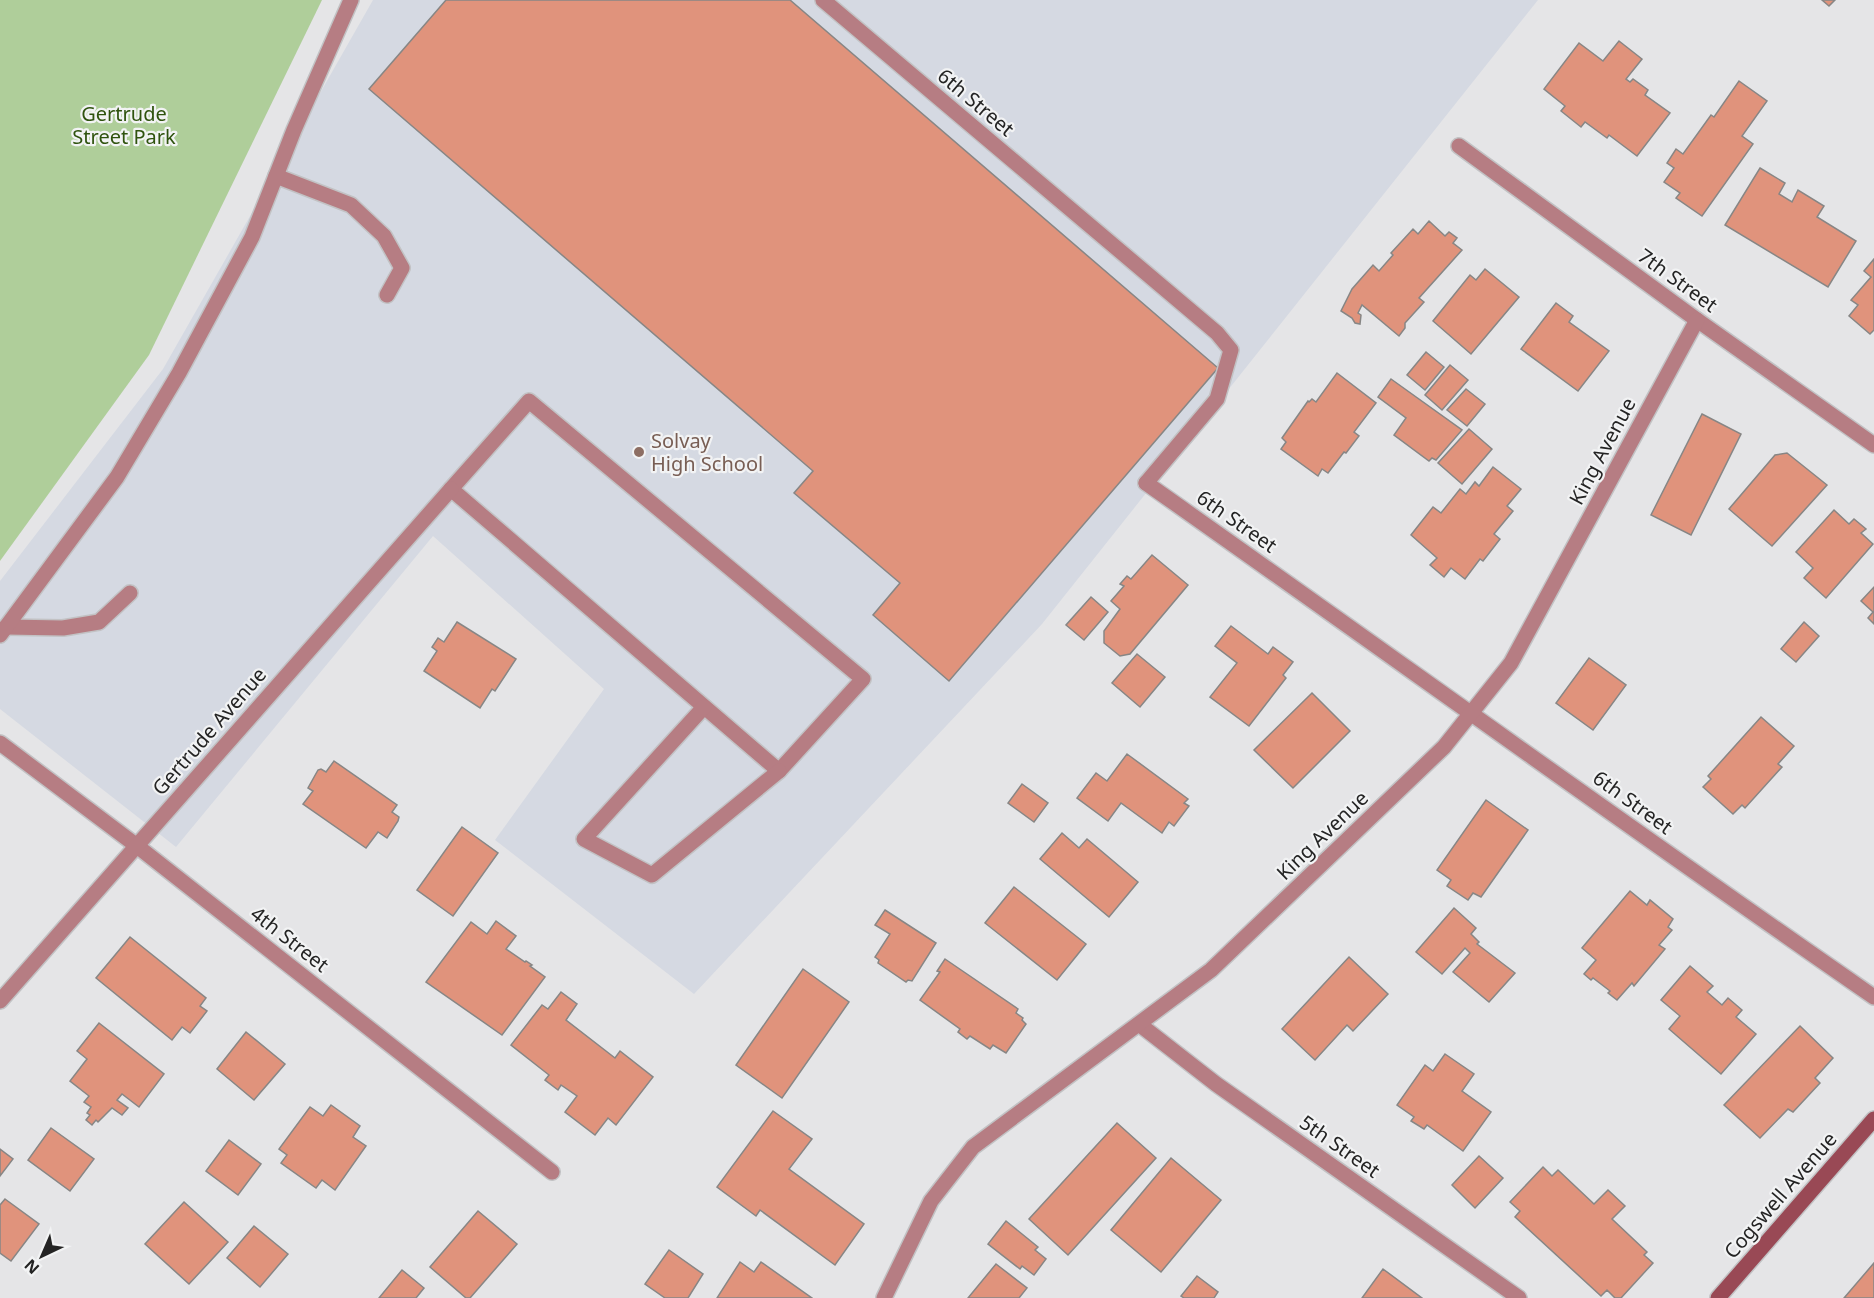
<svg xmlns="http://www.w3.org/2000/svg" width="1874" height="1298" font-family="'Noto Sans',sans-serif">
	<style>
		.built { fill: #d5d9e2 }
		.green { fill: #afce9a }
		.building { fill: #e0937c; stroke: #878685; stroke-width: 1.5 }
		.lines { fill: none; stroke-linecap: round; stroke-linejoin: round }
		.lane-casing { stroke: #c2c2c4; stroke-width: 18 }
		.street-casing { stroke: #c2c2c4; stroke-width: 18 }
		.secondary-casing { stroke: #c2c2c4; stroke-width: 18 }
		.lane { stroke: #b67d83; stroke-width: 15 }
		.street { stroke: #b67d83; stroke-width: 15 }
		.secondary { stroke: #994955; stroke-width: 15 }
		.education-dot { fill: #8d6e63; stroke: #f2f3f4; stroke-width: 2 }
		.labels { text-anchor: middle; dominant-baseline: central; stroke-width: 4.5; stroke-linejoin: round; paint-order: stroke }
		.street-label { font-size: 20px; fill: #242424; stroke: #f2f3f4 }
		.park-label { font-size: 20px; fill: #2f530e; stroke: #f2f3f4 }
		.education-label { font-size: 20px; fill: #785e54; stroke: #f2f3f4; text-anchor: start }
	</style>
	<rect width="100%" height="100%" fill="#e5e5e7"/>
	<path class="built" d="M373,0H1538L1042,624L694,994L495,840L604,689L433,536L176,847L0,709V581L163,369Z"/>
	<path class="green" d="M0,0H322L149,355L0,561Z"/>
	<g class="building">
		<path d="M446,0H790L1218,368L949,681L873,615L900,583L794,493L813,471L369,89Z"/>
		<path d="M1822,0H1835L1829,6Z"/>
		<path d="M1619,41L1642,59L1626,79L1630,82L1633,79L1648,90L1645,95L1670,113L1637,156L1609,135L1607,138L1585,122L1581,127L1561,111L1565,106L1544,89L1579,43L1603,61Z"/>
		<path d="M1739,81L1767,101L1742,136L1753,144L1702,216L1676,198L1680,193L1664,182L1674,168L1667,163L1676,149L1683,154L1711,115L1714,117Z"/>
		<path d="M1760,168L1785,183L1779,194L1792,202L1798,190L1824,206L1817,217L1856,241L1828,287L1725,225Z"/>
		<path d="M1429,221L1445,236L1449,232L1457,238L1453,243L1462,250L1419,298L1424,302L1405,323V328L1399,336L1362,305L1358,313L1361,315L1360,324L1355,323L1352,318L1341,311L1352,289L1373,265L1379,271L1393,255L1391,253L1413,229L1418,234Z"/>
		<path d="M1874,259V330L1870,334L1849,316L1858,305L1851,300L1871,277L1864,271Z"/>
		<path d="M1485,269L1519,297L1471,354L1433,321L1470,275L1476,280Z"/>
		<path d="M1556,303L1573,316L1569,322L1609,351L1578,391L1521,349Z"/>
		<path d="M1426,352L1444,367L1425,390L1407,375Z"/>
		<path d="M1450,365L1468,380L1442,410L1425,395Z"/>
		<path d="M1337,373L1376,403L1354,432L1359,436L1346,453L1344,452L1328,473L1322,469L1318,476L1281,449L1286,442L1282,438L1308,401L1309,402L1312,399L1316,402Z"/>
		<path d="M1391,379L1462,430L1436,460L1432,458L1429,461L1394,435L1406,418L1378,397Z"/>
		<path d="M1466,389L1485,404L1467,426L1447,410Z"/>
		<path d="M1702,414L1741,434L1691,535L1651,515Z"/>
		<path d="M1469,429L1492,449L1462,484L1438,463Z"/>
		<path d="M1787,453L1827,485L1772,546L1729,509L1775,455Z"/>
		<path d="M1493,467L1521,489L1507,506L1513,511L1494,534L1500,539L1483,561L1480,559L1465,579L1451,568L1444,577L1430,565L1437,558L1411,535L1433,507L1441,513L1460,489L1466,494L1475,482L1479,486Z"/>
		<path d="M1834,510L1849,524L1854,519L1866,529L1861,533L1873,544L1826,598L1804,578L1813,568L1796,552Z"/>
		<path d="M1152,555L1188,585L1130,654L1120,656L1104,643V631L1120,609L1111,601L1124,586L1120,584L1127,576L1131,579Z"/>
		<path d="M1874,587V624L1868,618L1873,612L1861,601Z"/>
		<path d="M1091,597L1108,612L1084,640L1066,625Z"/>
		<path d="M457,622L516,659L495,691L492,689L480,708L424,671L437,651L432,647L438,638L444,642Z"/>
		<path d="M1804,622L1819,636L1796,662L1781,649Z"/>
		<path d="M1231,626L1268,654L1273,647L1293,662L1283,675L1286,678L1249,726L1210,697L1237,663L1215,646Z"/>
		<path d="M1137,654L1165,677L1140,707L1112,683Z"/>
		<path d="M1589,658L1626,685L1593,730L1556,703Z"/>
		<path d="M1312,693L1350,731L1293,788L1254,750Z"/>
		<path d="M1761,717L1794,746L1778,764L1782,767L1745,808L1742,805L1733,814L1703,787L1711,779L1708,776Z"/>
		<path d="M1127,754L1188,799L1184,803L1189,806L1174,826L1169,822L1162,833L1121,803L1108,821L1077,798L1096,773L1107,781Z"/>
		<path d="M334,761L397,805L392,812L399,817L398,821L387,838L378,832L366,848L303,804L313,791L308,788L318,770L321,769L326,772Z"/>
		<path d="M1022,784L1048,803L1034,822L1008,803Z"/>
		<path d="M1486,800L1528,830L1481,897L1473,893L1468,900L1447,886L1451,880L1437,870Z"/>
		<path d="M462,827L498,853L453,916L417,890Z"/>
		<path d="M1062,833L1079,848L1087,839L1138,882L1109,917L1040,859Z"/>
		<path d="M1014,887L1086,944L1057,980L985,923Z"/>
		<path d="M1630,891L1647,905L1650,900L1673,919L1668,927L1672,930L1659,945L1665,949L1634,986L1632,983L1617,1000L1608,993L1610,991L1593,978L1591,980L1584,974L1596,960L1582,948Z"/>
		<path d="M1454,908L1476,928L1471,934L1479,942L1477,944L1515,973L1489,1002L1453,972L1470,953L1465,948L1442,974L1416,952Z"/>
		<path d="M885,910L936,943L912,981L908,980L906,982L878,963L879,960L875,957L890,934L875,925Z"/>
		<path d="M496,921L516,936L506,949L525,962L526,961L532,965L530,966L545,977L502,1035L426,982L471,922L487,934Z"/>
		<path d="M130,937L206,998L200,1006L207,1011L190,1033L182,1027L172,1040L96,978Z"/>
		<path d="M1349,957L1388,994L1353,1031L1347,1025L1315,1060L1282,1029Z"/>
		<path d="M945,959L1018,1009L1016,1013L1023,1018L1022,1020L1026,1024L1006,1053L993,1045L990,1049L970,1036L967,1039L958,1032L960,1029L920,1000L940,972L937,971Z"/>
		<path d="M1690,966L1713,986L1707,992L1722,1005L1728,998L1742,1010L1736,1017L1756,1034L1721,1074L1669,1029L1680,1016L1661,1000Z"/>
		<path d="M803,969L849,1002L782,1098L736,1065Z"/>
		<path d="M561,992L577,1004L566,1020L615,1058L620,1051L653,1077L616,1125L608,1118L595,1135L565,1112L577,1096L561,1085L558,1090L545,1080L549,1075L511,1045L542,1005L548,1009Z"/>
		<path d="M99,1023L164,1074L139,1107L122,1094L117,1100L128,1108L122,1115L112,1108L98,1122L96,1120L92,1125L86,1120L90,1115L87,1113L91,1107L84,1102L89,1096L70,1081L87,1059L77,1051Z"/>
		<path d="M1800,1026L1833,1058L1815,1078L1820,1083L1793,1112L1788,1109L1760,1138L1724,1105Z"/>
		<path d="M246,1032L285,1064L254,1100L217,1069Z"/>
		<path d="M1445,1054L1474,1074L1462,1091L1491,1112L1463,1151L1427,1125L1424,1129L1411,1121L1414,1117L1397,1105L1425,1065L1433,1071Z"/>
		<path d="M331,1105L360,1126L353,1137L366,1146L335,1190L322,1180L316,1188L281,1163L287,1155L279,1149L310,1107L323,1116Z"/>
		<path d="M773,1111L812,1139L789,1169L864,1224L835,1265L760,1210L756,1216L717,1187Z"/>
		<path d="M1117,1123L1156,1158L1068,1255L1029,1219Z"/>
		<path d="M51,1128L94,1159L70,1191L28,1160Z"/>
		<path d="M229,1140L261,1164L238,1195L206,1171Z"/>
		<path d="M0,1149L13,1159L0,1176Z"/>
		<path d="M1479,1156L1503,1178L1475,1208L1452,1185Z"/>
		<path d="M1171,1158L1221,1200L1161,1272L1111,1230Z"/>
		<path d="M1543,1167L1552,1176L1558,1170L1594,1204L1608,1190L1625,1206L1612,1219L1647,1252L1644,1255L1653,1263L1621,1298H1615L1607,1290L1601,1296L1515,1217L1520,1211L1510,1202Z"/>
		<path d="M5,1199L39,1224L11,1261L0,1253V1205Z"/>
		<path d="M184,1202L228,1242L189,1284L145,1244Z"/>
		<path d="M478,1211L517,1244L470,1298H466L430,1267Z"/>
		<path d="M1006,1221L1038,1247L1035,1250L1046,1259L1034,1275L1022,1266L1020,1269L988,1244Z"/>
		<path d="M254,1226L288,1254L260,1287L227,1258Z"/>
		<path d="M669,1250L703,1274L688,1298H665L645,1284Z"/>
		<path d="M740,1262L754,1272L761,1262L812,1298H717Z"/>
		<path d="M1874,1263V1298H1844Z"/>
		<path d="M996,1264L1027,1288L1019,1298H968Z"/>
		<path d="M1383,1269L1422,1298H1362Z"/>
		<path d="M402,1270L424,1288L416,1298H379Z"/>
		<path d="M1197,1276L1218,1292L1214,1298H1184L1181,1296Z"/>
	</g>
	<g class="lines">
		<g class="lane-casing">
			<g id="lane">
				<path d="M823,0L1217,333L1231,350L1217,399L1146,483"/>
				<path d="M276,176L351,205L384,236L402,268L387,295"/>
				<path d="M529,401L863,679L779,771L451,489Z"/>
				<path d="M6,627L63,628L99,622L130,593"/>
				<path d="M0,635L117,477L179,373L252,237L294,130L351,0"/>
				<path d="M704,707L584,839L652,875L779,771"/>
			</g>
		</g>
		<g class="street-casing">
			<g id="street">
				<path d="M1459,146L1697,320L1874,445"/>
				<path d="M1146,483C1389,654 1629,828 1874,997"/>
				<path d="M0,743L137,846L552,1172"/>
				<path d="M0,1001L451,489"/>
				<path d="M1139,1024L1216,1084L1519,1298"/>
				<path d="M884,1298L931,1201L973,1147L1211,970L1444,747L1511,663L1697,320"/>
			</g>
		</g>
		<g class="secondary-casing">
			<path id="secondary" d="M1718,1298L1874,1119"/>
		</g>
		<use href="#lane" class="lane"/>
		<use href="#street" class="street"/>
		<use href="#secondary" class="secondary"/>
	</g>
	<circle class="education-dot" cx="639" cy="452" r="6"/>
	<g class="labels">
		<g class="street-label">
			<text transform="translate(976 102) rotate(40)">6th Street</text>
			<text transform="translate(1678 280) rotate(36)">7th Street</text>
			<text transform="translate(1602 451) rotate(-62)">King Avenue</text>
			<text transform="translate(1237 521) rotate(35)">6th Street</text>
			<text transform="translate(209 731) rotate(-49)">Gertrude Avenue</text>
			<text transform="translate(1633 802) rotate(36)">6th Street</text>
			<text transform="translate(1322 835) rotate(-44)">King Avenue</text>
			<text transform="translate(290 939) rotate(38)">4th Street</text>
			<text transform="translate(1340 1146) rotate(35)">5th Street</text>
			<text transform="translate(1780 1195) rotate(-49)">Cogswell Avenue</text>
		</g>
		<g class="park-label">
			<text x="124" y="113">Gertrude<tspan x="124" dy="23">Street Park</tspan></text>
		</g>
		<g class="education-label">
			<text x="651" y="440">Solvay<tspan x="651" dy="23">High School</tspan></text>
		</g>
	</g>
	<g transform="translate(42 1256) rotate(224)" stroke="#f2f3f4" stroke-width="4.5" paint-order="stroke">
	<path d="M0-4.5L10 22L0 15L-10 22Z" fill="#242424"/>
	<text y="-9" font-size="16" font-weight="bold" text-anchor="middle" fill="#242424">N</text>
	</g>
</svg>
